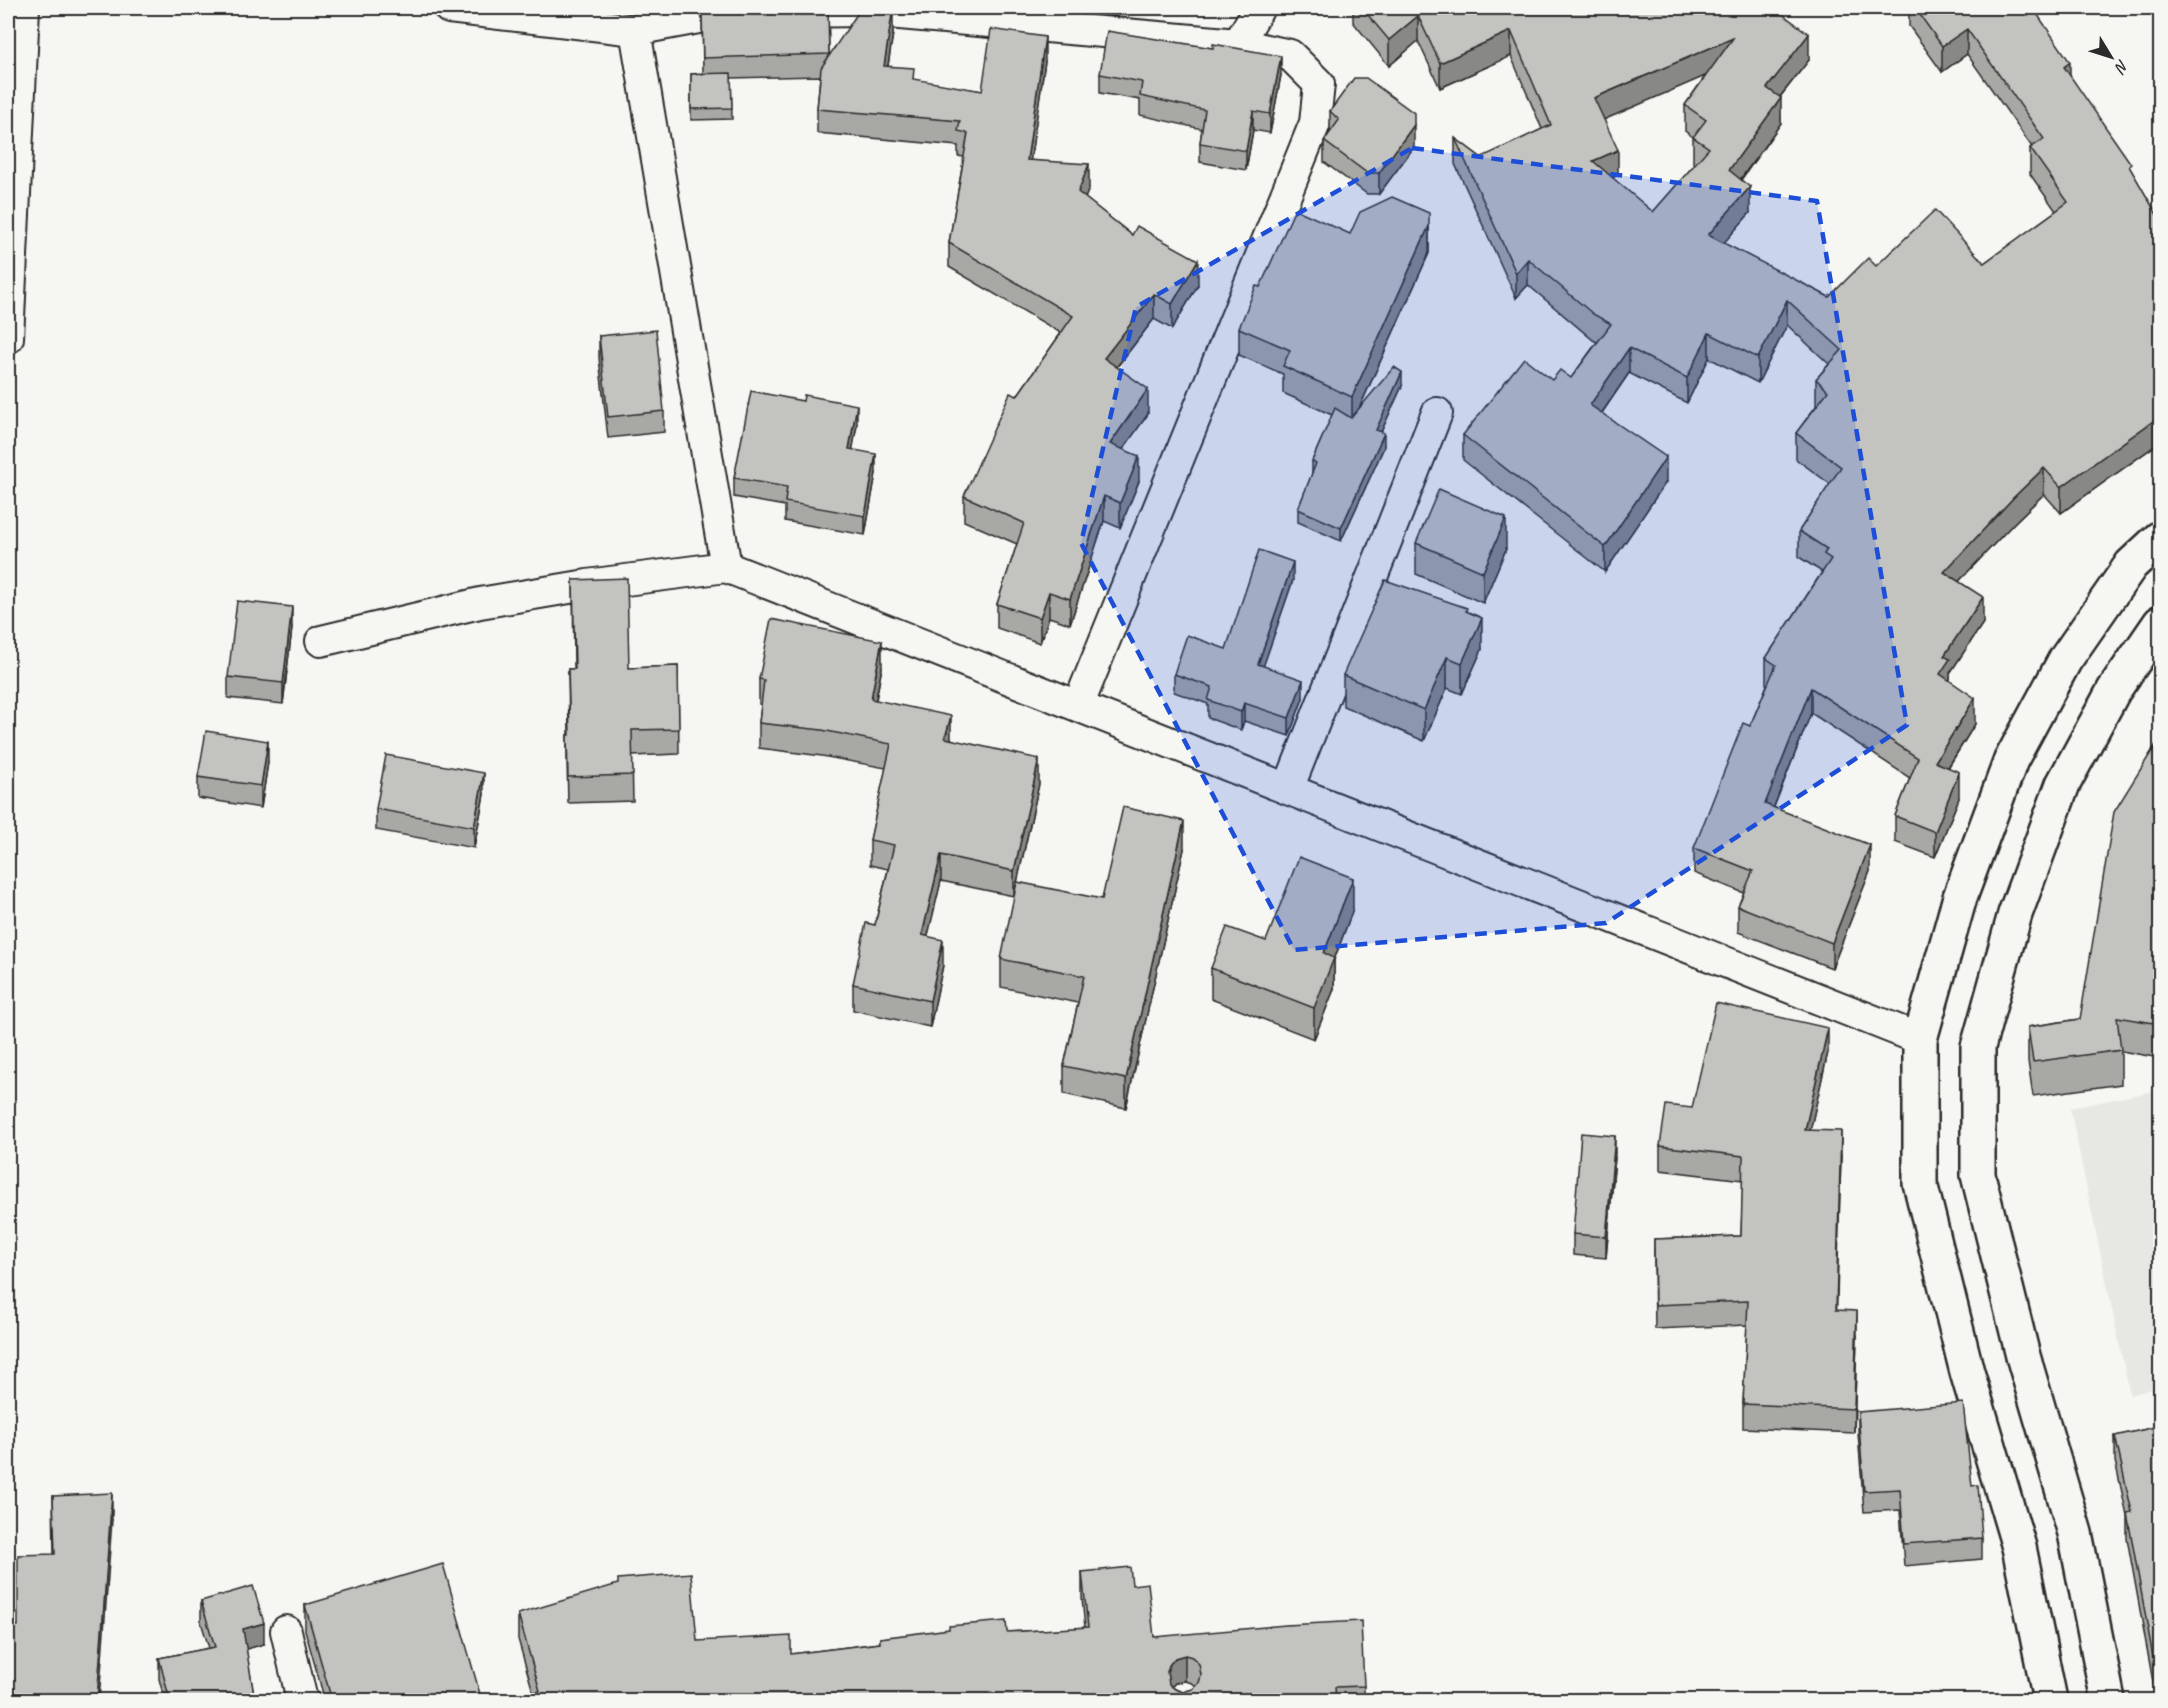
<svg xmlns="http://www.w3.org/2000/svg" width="2168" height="1708" font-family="Caveat,sans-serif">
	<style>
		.built { fill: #e7e7e3 }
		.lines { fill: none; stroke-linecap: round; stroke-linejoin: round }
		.minor-casing { stroke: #2b2b2b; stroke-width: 34 }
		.primary-casing { stroke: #2b2b2b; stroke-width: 38 }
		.minor { stroke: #f6f6f2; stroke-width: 30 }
		.primary { stroke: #f6f6f2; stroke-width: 33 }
		.wall { fill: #a8a8a5; stroke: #2b2b2b; stroke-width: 1.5; fill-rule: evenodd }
		.shaded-wall { fill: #888886; stroke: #2b2b2b; stroke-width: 1.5 }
		.building { fill: #c3c3c0; stroke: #2b2b2b; stroke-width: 1.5; fill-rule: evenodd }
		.marked { fill: #1d4ed8; fill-opacity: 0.2; stroke: #1d4ed8; stroke-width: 4.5; stroke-dasharray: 12 8; stroke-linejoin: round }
	</style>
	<rect width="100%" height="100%" fill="#f6f6f2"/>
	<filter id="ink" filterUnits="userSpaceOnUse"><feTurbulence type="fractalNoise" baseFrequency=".0167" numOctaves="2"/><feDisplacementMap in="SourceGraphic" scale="12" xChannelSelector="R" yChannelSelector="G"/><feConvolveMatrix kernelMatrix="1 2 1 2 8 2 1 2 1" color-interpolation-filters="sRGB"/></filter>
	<g filter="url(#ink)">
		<path class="built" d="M2160,1090V1387L2130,1395L2070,1108Z"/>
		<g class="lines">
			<g class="minor-casing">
				<g id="minor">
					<path d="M449,8L635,30L726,567L1920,1039"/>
					<path d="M787,12L866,11L1238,44L1290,55L1319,84L1315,123L1078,706"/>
					<path d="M635,30L704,17L742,15"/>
					<path d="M1238,44L1259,8"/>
					<path d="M8,338L24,8"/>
					<path d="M321,641L480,603L587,585L726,567"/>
					<path d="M1288,789L1437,413"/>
					<path d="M286,1631L302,1700"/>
				</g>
			</g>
			<g class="primary-casing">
				<g id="primary">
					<path d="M2050,1700L2019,1547L1967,1372L1920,1183V1039L1960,897L2011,760L2065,660L2131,565L2160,538"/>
					<path d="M2108,1700L2075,1533L2023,1356L1978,1175V1047L2015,914L2063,784L2114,690L2160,623"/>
				</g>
			</g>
			<use href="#minor" class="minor"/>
			<use href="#primary" class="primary"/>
		</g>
		<g class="wall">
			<path d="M828,8L829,55L893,33L888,66L914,80L982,91L1045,61L1030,160L1089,188L1085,198L1132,235L1198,285L1172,329L1154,319L1117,367L1148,414L1123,449L1139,481L1120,528L1104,521L1070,624L1049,617L1040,643L997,628V604L1017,544L964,521V496L1017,396L1061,333L949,267V243L964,157L958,156V146L817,133V109L820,76L731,78L732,119L691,120V74L703,73L702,14Z"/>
			<path d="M1091,8H1121L1116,16L1100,14Z"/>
			<path d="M1353,8H1783L1778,10L1809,60L1780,97L1781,123L1741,180L1750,213L1723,243L1829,297L1876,266L1984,263L2056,211L2030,174V148L2032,147L1967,54L1942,72L1909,26V8H2033L2070,76L2131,170L2160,220V442L2061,513L2044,494L2014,523L1959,581L1983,623L1950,673V681L1975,724L1948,768L1959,798L1935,857L1895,842V816L1910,778L1811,713L1774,807L1870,871L1832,968L1738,932V906L1744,893L1694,873V848L1750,726L1767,685L1766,684V658L1822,572L1799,557V531L1830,484L1796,459V433L1816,406V379L1829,364L1787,325L1758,383L1709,358L1687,403L1629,373L1602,413L1666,482L1605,572L1463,460V435L1552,380L1571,378L1597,342L1593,340L1528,285L1516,298L1455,164V138L1482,158L1542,129L1511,56L1440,88L1418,41L1389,66L1353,22ZM1706,75L1685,105V131L1693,137V163L1695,164L1653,212L1612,178L1618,175L1604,119Z"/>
			<path d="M1100,74L1281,75L1270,133L1253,130L1246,170L1200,162V143L1202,129L1140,115V100L1100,93Z"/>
			<path d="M1330,111L1414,147L1379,194H1367L1324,162V141L1330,132Z"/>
			<path d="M1429,226V253L1359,409L1402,386L1381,432L1384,447L1341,541L1298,522V509L1312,474V461L1332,415L1283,393V374L1239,355V328L1260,287L1350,234Z"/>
			<path d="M599,336L664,411V432L608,438L599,358Z"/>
			<path d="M857,425L852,450L876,473L865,535L785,521V506L734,497V478Z"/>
			<path d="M1416,543L1506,549L1483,603L1416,574Z"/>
			<path d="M573,580L629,668L678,666L679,754L632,756L633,801L568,803L567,761V735H569L568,669H574Z"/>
			<path d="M1293,580L1263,666L1303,698L1289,736L1244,721L1241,730L1208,718V704L1174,692V674L1226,649Z"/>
			<path d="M1467,612L1482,649L1462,694L1447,688L1424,741L1343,706V675Z"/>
			<path d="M292,628L283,704L228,698V677Z"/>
			<path d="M882,667L876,700L1039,784L1014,896L941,881L927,936L943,965L930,1027L853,1010V984L875,925L888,869L870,865V840L886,768L822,756L759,748V723L761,705L759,704V679Z"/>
			<path d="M2160,738V1058L2121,1051V1084L2033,1096L2028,1061V1027L2080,1019Z"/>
			<path d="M268,762L261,808L198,798V777Z"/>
			<path d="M484,794L474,848L376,830V809Z"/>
			<path d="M1184,849L1126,1108L1064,1094V1066L1078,1003L1001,987V959Z"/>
			<path d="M1353,909L1334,960V989L1314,1039L1211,999V968L1266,941Z"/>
			<path d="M1828,1052L1810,1130L1841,1155L1836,1310L1857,1335L1854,1433L1743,1428V1404L1747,1325L1655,1329L1654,1263V1239L1741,1236L1743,1180L1660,1170V1146L1692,1108Z"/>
			<path d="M1615,1157L1606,1258L1573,1255V1234Z"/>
			<path d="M1858,1412L1972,1486L1982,1538V1559L1904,1566L1900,1510L1864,1512L1858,1433Z"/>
			<path d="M2160,1426V1692L2155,1693L2127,1538V1515L2115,1461V1436Z"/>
			<path d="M53,1496L112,1520L18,1626L54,1554Z"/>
			<path d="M1082,1572L1132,1585L1154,1637L1364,1686V1701H492L533,1692L518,1639V1614L697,1641L791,1654L880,1643V1638L1085,1628L1082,1598ZM1185,1681L1192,1683L1196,1686L1193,1689L1183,1692L1175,1689L1172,1686L1175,1683Z"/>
			<path d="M201,1601L264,1644L246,1649L255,1701H165L159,1679V1658L209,1648L201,1622Z"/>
			<path d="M305,1605L482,1701H325L305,1630Z"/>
		</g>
		<g class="shaded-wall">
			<path d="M893,8V33L884,90V66Z"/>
			<path d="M1116,8H1121L1116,16Z"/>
			<path d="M1418,16V41L1389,66V40Z"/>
			<path d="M1967,29V54L1942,72V46Z"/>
			<path d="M1511,31V56L1440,88V63Z"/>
			<path d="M1809,34V60L1767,113V88Z"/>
			<path d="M1045,37V61L1027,184V160Z"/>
			<path d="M1733,38V64L1594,124V98Z"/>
			<path d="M1281,56V75L1270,133V114Z"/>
			<path d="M2070,62V87L2064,67Z"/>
			<path d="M1781,98V123L1729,195V170Z"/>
			<path d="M1253,111V130L1246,170V151Z"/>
			<path d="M1414,125V147L1379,194V173Z"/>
			<path d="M1618,150V175L1593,186V161Z"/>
			<path d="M1089,164V188L1078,217V192Z"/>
			<path d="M1750,187V213L1708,261V235Z"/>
			<path d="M1429,226V253L1352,424V397Z"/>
			<path d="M1528,259V285L1516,298V273Z"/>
			<path d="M1198,260V285L1172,329V304Z"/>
			<path d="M1154,294V319L1104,383V358Z"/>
			<path d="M1787,300V325L1758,383V358Z"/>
			<path d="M1709,333V358L1687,403V378Z"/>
			<path d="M1629,348V373L1590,430V405Z"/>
			<path d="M1402,372V386L1376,443V430Z"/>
			<path d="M1148,389V414L1110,468V444Z"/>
			<path d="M857,405V425L849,469V449Z"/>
			<path d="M2160,416V442L2061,513V487Z"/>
			<path d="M1384,433V447L1341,541V528Z"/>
			<path d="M876,454V473L865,535V516Z"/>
			<path d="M1139,456V481L1120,528V503Z"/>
			<path d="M1666,457V482L1605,572V547Z"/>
			<path d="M2044,468V494L2014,523L1944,597V572L2014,497Z"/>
			<path d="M1104,496V521L1070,624V599Z"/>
			<path d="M1506,518V549L1483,603V572Z"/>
			<path d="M1293,562V580L1258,682V664Z"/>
			<path d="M1049,592V617L1040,643V618Z"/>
			<path d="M1983,597V623L1950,673V685L1940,674L1944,656Z"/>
			<path d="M292,607V628L283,704V683Z"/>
			<path d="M1482,618V649L1462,694V663Z"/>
			<path d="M882,641V667L871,724V699Z"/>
			<path d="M1447,657V688L1424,741V710Z"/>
			<path d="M1303,680V698L1289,736V718Z"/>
			<path d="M1811,688V713L1765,829V804Z"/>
			<path d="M1975,698V724L1935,788V762Z"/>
			<path d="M1244,703V721L1241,730V712Z"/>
			<path d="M951,716V742L945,738Z"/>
			<path d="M268,741V762L261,808V786Z"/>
			<path d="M1039,759V784L1014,896V871Z"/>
			<path d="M1959,772V798L1935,857V832Z"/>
			<path d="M484,773V794L474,848V827Z"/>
			<path d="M1184,821V849L1126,1108V1079Z"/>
			<path d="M1870,845V871L1832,968V943Z"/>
			<path d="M941,855V881L922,961V935Z"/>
			<path d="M1353,878V909L1334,960V989L1314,1039V1008L1324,953Z"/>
			<path d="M943,940V965L930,1027V1001Z"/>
			<path d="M1828,1028V1052L1805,1154V1130Z"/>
			<path d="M1841,1131V1155L1836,1334V1310Z"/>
			<path d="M1615,1136V1157L1606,1258V1237Z"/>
			<path d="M1857,1311V1335L1854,1433V1409Z"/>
			<path d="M112,1493V1520L99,1701H97Z"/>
			<path d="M264,1623V1644L243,1650V1629Z"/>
			<path d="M1185,1655V1681L1175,1683L1169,1690L1167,1672L1169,1665L1175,1658Z"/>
		</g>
		<g class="building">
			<path d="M828,8L829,54L703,58L702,14Z"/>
			<path d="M861,8H893L884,66L914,68L913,79L982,91L991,29L1045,37L1027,160L1089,164L1078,192L1132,235L1137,226L1198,260L1172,304L1154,294L1104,358L1148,389L1110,444L1139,456L1120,503L1104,496L1070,599L1049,592L1040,618L997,604L1024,523L964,496L1010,393L1017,396L1073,316L949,243L968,133L958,131L960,121L817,109L821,68Z"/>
			<path d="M1362,8H1774L1809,34L1767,88L1781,98L1729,170L1750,187L1708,235L1829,297L1868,258L1876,266L1935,210L1984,263L2068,202L2030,148L2044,139L1967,29L1942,46L1915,8H2033L2070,62L2064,67L2131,164L2129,166L2160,220V416L2061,487L2044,468L2014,497L1944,572L1983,597L1944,656L1950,659L1940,674L1975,698L1935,762L1959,772L1935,832L1895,816L1918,758L1811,688L1765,804L1870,845L1832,943L1738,906L1753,871L1694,848L1743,723L1750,726L1776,665L1766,658L1831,559L1824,554L1827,549L1799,531L1841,467L1796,433L1828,391L1816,379L1842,350L1787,300L1758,358L1709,333L1687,378L1629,348L1590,405L1666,457L1605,547L1463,435L1524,358L1552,380L1560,370L1571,378L1611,324L1593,314L1528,259L1516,273L1455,138L1483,159L1482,157L1551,125L1511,31L1440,63L1418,16L1389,40ZM1733,38L1685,105L1706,120L1693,137L1709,148L1653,212L1593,161L1618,150L1594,98Z"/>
			<path d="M1107,31L1213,48V44L1281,56L1270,114L1253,111L1246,151L1200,143L1205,110L1140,96L1142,82L1100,74Z"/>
			<path d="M731,73L732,108L691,109V74Z"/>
			<path d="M1354,78H1366L1414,113V125L1379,173H1367L1324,141L1339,120L1330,111Z"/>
			<path d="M1392,197L1429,213V226L1352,397L1283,366L1290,350L1239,328L1256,286L1260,287L1295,209L1350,234L1360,212Z"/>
			<path d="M656,330L664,411L608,417L599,336Z"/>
			<path d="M1394,367L1402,372L1376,430L1384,433L1341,528L1298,509L1316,463L1312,461L1335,408L1351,418Z"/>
			<path d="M751,391L803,401L804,395L857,405L849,449L876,454L865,516L785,502L787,487L734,478Z"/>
			<path d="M1439,489L1506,518L1483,572L1416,543Z"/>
			<path d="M1259,550L1293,562L1258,664L1303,680L1289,718L1244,703L1241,712L1208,700L1212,687L1174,674L1187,635L1226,649Z"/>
			<path d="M627,578L629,668L678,666L679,729L632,730L633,775L568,777L567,735H570L568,669H575L573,580Z"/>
			<path d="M1385,580L1467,608L1466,611L1482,618L1462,663L1447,657L1424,710L1343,675Z"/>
			<path d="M237,601L292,607L283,683L228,677Z"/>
			<path d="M771,619L882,641L871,699L951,716L945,738L1039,759L1014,871L941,855L922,935L943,940L930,1001L853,984L866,923L875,925L894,845L870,840L891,744L822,730L759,723L764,680L759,679Z"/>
			<path d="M206,731L268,741L261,786L198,777Z"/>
			<path d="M2160,738V1024L2117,1017L2121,1050L2033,1062L2028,1027L2080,1019L2114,812Z"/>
			<path d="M386,755L484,773L474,827L376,809Z"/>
			<path d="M1123,807L1184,821L1126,1079L1064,1066L1084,976L1001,959L1017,882L1102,899Z"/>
			<path d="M1299,857L1353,878L1324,953L1334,958L1314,1008L1211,968L1227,927L1266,941Z"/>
			<path d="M1716,1003L1828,1028L1805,1130L1841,1131L1836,1310L1857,1311L1854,1409L1743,1404L1748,1301L1655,1305L1654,1239L1741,1236L1743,1156L1660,1146L1666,1105L1692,1108Z"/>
			<path d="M1581,1133L1615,1136L1606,1237L1573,1234Z"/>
			<path d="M1963,1403L1972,1486L1978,1485L1982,1538L1904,1544L1900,1489L1864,1491L1858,1412Z"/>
			<path d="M2160,1426V1667L2155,1668L2127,1513L2132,1512L2115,1436Z"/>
			<path d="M112,1493L97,1701H8V1625L18,1626V1555L55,1554L53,1496Z"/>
			<path d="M443,1564L482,1701H332L305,1605Z"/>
			<path d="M1130,1567L1132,1585L1148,1583L1154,1637L1286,1625L1361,1621L1364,1686L1335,1687L1336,1701H1253V1693L1170,1700V1701H492L540,1691L518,1614L618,1584V1579L691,1573L697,1641L791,1636V1654L880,1643V1638L949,1629V1626L1006,1621L1007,1632L1088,1627L1082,1572ZM1185,1655L1192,1657L1199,1664L1201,1675L1199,1683L1193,1689L1183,1692L1175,1689L1169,1684L1167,1672L1169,1665L1175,1658Z"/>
			<path d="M253,1586L264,1623L243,1629L255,1701H170L159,1658L215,1647L201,1601Z"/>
		</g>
	</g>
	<path class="marked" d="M1412,148L1817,201L1907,725L1606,923L1294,950L1081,543L1136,307Z"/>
	<rect width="2168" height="1708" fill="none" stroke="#f6f6f2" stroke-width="30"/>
	<rect x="15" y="15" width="2138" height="1678" fill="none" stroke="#2b2b2b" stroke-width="2" filter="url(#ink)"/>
	<g transform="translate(2111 57) rotate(128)" stroke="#f6f6f2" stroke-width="4.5" paint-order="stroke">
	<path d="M0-4.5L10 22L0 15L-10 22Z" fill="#2b2b2b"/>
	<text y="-9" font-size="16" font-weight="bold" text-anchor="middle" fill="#2b2b2b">N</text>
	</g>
</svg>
